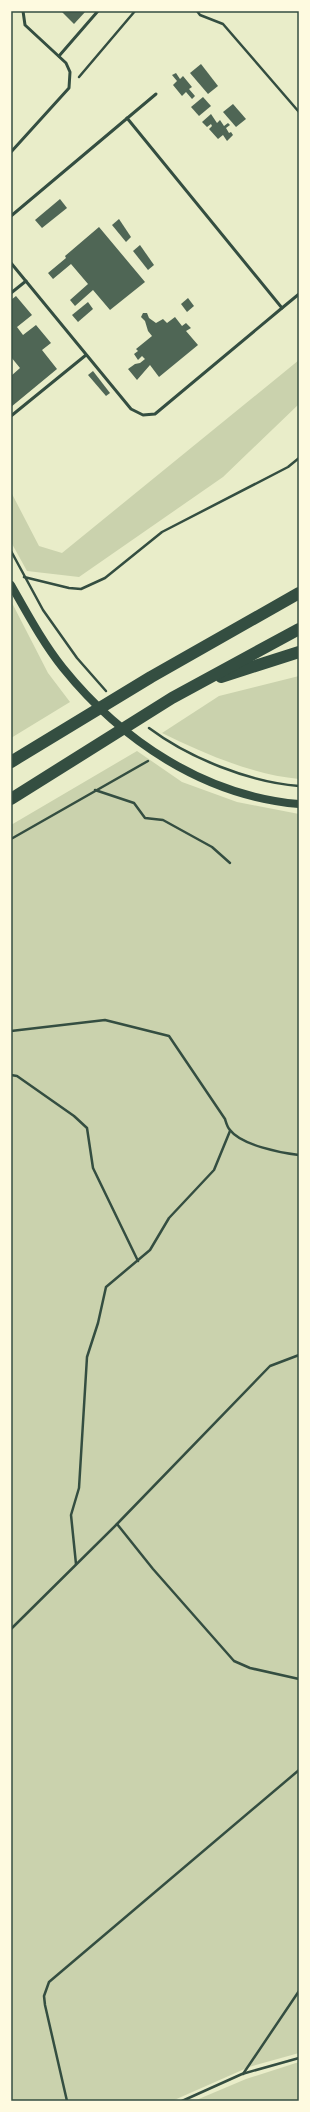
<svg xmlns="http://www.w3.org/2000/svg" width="310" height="2112" font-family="'Roboto Condensed',sans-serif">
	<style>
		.green { fill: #cad2ad }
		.building { fill: #4f6655 }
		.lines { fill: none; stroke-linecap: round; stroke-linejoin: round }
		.path { stroke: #344e41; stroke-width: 2.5 }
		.service { stroke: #344e41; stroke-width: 3 }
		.secondary { stroke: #344e41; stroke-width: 8 }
		.motorway { stroke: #344e41; stroke-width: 12 }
		.neatline { fill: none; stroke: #344e41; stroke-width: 1.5 }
	</style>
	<rect width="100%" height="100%" fill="#e9edc9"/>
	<g class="green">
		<path d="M299,360V404L223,477L79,577L27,571L11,542V492L39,546L62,553Z"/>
		<path d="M11,601L48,673L70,702L11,738Z"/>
		<path d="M299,676V779C251,774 205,754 162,733L219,696Z"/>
		<path d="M137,751L182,782L237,802L299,814V2053L249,2067L172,2101H11V825Z"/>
		<path d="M299,2062V2101H194L246,2079Z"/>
	</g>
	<g class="building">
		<path d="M61,11H86L74,24Z"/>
		<path d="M201,64L218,86L208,94L190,73Z"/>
		<path d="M176,73L180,79L183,76L192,87L189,89L195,96L192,99L186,92L182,96L173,85L177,81L172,75Z"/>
		<path d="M203,97L211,106L199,116L191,107Z"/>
		<path d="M233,104L246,119L236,127L223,112Z"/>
		<path d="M211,114L217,123L220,120L224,126L228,123L230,125L226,128L229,133L231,132L233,135L227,141L223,135L218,139L209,129L212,126L211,124L207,127L202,122Z"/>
		<path d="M60,199L67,208L42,228L35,220Z"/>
		<path d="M119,219L131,237L126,242L112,225Z"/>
		<path d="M99,227L145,282L110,310L93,290L75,306L70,300L88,284L71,264L53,279L48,273L66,258L65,256Z"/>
		<path d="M140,245L154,265L148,270L133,251Z"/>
		<path d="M16,296L32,315L17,327L23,335L36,325L51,343L42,350L57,369L11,407V376L20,368L11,357V300Z"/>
		<path d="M188,298L194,306L187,312L181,304Z"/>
		<path d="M88,302L93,309L78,322L72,315Z"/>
		<path d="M143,313H147L149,318L156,323L163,319L167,323L175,317L182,326L186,323L191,328L186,331L198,345L159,377L150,365L137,380L128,369L135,364L140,363L145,359L142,356L138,360L134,354L138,351L136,349L152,336L148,331L145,321L141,317Z"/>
		<path d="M93,371L110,393L106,396L88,375Z"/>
	</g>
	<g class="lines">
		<g class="path">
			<path d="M197,11L200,15L223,24L299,112"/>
			<path d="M79,77L135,11"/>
			<path d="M11,551L43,610L77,658L106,691"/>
			<path d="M24,577L69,588L81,589L105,578L162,532L288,467L299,458"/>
			<path d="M149,728C189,758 249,782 299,786"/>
			<path d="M95,790L134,803L145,818L163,820L212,847L230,863"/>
			<path d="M11,839L148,761"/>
			<path d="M11,1031L105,1020L169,1036L225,1119C226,1122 227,1127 230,1130C241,1145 281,1153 299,1155"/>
			<path d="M11,1075L17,1076L74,1116L87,1128L93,1168L138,1261"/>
			<path d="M117,1524L153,1569L234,1661L250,1668L299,1679"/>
			<path d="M76,1564L71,1515L79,1488L87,1357L98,1323L106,1287L150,1250L169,1218L214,1170L230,1131"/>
			<path d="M11,1629L117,1524L270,1366L299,1355"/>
			<path d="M243,2074L299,1991"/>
			<path d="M67,2101L45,2005L44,1996L49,1982L299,1770"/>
			<path d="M182,2101L242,2074L299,2058"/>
		</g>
		<g class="service">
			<path d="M59,56L98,11"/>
			<path d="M11,152L69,88L70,72L66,63L25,25L23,11"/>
			<path d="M11,216L156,94"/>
			<path d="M11,263L131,409L143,415L155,414L282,308L127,118"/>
			<path d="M11,293L26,281"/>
			<path d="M282,308L299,294"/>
			<path d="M11,416L86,355"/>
		</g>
		<path class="secondary" d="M11,585C27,613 43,643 63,668C121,740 204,796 299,804"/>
		<g class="motorway">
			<path d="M221,677L299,652"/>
			<path d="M11,762L151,677L299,593"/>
			<path d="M11,799L172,698L299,629"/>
		</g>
	</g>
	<rect width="310" height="2112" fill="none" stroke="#fefae0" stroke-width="24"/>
	<rect x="12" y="12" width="286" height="2088" class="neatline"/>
</svg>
